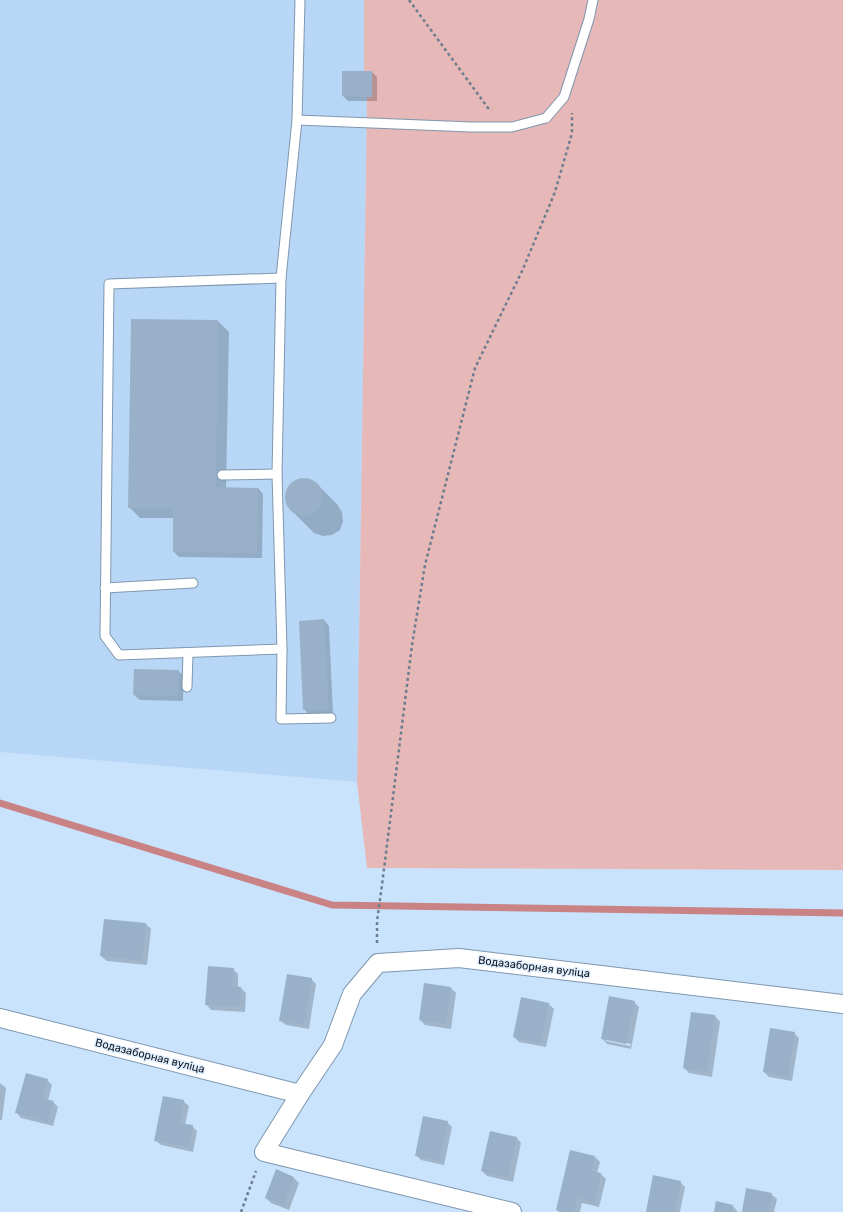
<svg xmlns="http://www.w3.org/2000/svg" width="843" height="1212" font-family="Rubik,sans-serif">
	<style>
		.built { fill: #b8d7f7 }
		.green { fill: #e6b8b8 }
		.shadow { fill: #0003; fill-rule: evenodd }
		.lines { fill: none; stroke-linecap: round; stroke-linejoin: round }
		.stream { stroke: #ca8384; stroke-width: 7 }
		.building { fill: #98b1c9 }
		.service-casing { stroke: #7f97af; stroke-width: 11 }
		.minor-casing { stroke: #7f97af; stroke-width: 20 }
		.path { stroke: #6c7d8f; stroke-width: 2.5; stroke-dasharray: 3 3; stroke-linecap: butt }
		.service { stroke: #fff; stroke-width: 9 }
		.minor { stroke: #fff; stroke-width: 18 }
		.labels { text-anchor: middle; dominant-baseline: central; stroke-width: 3; stroke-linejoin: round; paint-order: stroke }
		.street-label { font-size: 11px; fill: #0d151e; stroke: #e0efff }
	</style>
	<rect width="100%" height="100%" fill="#c9e3fd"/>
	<path class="built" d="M0,0H364V71H372V97H367L357,782L0,752Z"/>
	<path class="green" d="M364,0H843V870L367,868L357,782L367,97L372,96V71H364Z"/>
	<g class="shadow">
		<path d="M343,72H372L377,77V101H348L343,96Z"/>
		<path d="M218,321L229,332L226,488H258L263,494L262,558L179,557L174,552V518H140L129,507Z"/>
		<path d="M307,480L316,483L337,504L342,512L343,521L340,530L332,535L323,536L314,533L293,512L287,504L286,495L290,486L298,481Z"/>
		<path d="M324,620L329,626L333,714L309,715L304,709Z"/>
		<path d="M178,671L184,676L183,701L140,700L134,695Z"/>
		<path d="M146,924L151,929L147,965L107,961L101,956Z"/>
		<path d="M233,969L238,974V988H241L246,993L245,1012L211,1010L206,1004Z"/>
		<path d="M311,979L316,984L309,1029L286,1025L280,1020Z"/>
		<path d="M451,988L456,993L451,1029L425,1025L420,1020Z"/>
		<path d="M522,998L549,1004L554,1009L546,1047L519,1042L514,1037Z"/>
		<path d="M634,1002L639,1007L631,1049L607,1044L602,1038ZM606,1039L631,1044L630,1046L606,1041Z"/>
		<path d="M715,1016L720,1022L712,1077L689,1073L684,1068Z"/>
		<path d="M794,1033L799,1038L792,1081L769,1077L764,1072Z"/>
		<path d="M47,1080L52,1085L48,1101L53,1102L58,1107L53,1126L21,1118L16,1112Z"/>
		<path d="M0,1083L6,1088L2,1120H0Z"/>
		<path d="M183,1101L189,1106L185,1125L192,1126L197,1131L193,1152L161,1145L155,1140Z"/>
		<path d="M447,1122L452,1127L444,1165L421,1160L416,1155Z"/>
		<path d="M516,1137L521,1143L513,1182L487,1176L482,1171Z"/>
		<path d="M595,1157L600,1162L597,1173L601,1174L606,1179L599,1207L582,1203L580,1212H559L557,1210Z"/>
		<path d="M294,1178L299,1183L289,1210L271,1203L266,1198Z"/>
		<path d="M680,1182L685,1187L680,1212H647Z"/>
		<path d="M771,1194L777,1199L774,1212H743Z"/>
		<path d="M733,1206L738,1212H715Z"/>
	</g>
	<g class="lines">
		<path class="stream" d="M0,803L332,905L843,913"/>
	</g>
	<g class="building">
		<path d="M342,71H372V97L342,96Z"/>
		<path d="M131,319L218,320L216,487L258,488L257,553L173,552V508H128Z"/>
		<circle cx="304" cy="497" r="19"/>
		<path d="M324,619L329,709L303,710L299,621Z"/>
		<path d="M134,669L179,670L178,696L133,695Z"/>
		<path d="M104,919L146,923L142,961L100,956Z"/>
		<path d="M208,966L234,968L232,986L241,987L240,1007L205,1005Z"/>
		<path d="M287,974L312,978L304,1025L279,1021Z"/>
		<path d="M424,983L451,987L446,1024L419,1020Z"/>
		<path d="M609,996L635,1001L626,1044L601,1039Z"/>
		<path d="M521,997L549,1003L541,1043L513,1037Z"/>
		<path d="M691,1012L715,1015L707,1072L683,1068Z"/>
		<path d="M770,1028L795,1032L788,1077L763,1072Z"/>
		<path d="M26,1073L48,1079L42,1098L54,1101L48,1122L15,1113Z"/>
		<path d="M163,1096L184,1100L180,1123L193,1125L188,1147L154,1141Z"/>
		<path d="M423,1116L448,1121L439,1161L415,1156Z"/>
		<path d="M490,1131L517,1137L508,1177L481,1171Z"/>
		<path d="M570,1150L595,1156L592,1171L601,1173L594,1202L577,1198L574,1212H564L556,1210Z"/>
		<path d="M276,1169L294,1177L284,1205L265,1198Z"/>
		<path d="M653,1175L681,1181L674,1212H646Z"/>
		<path d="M746,1188L772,1193L769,1212H742Z"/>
		<path d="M716,1201L733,1205L732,1212H714Z"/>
	</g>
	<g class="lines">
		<g class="service-casing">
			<g id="service">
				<path d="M300,0L297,120L281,278L277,474L282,649L281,719L331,718"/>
				<path d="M297,120L471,127H512L546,118L564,97L589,19L593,0"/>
				<path d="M281,278L109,284L105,636L119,655L282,649"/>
				<path d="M222,475L277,474"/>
				<path d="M105,588L193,583"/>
				<path d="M187,687L188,653"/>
			</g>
		</g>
		<g class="minor-casing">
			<g id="minor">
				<path d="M0,1018L300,1094"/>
				<path d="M512,1212L264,1152L300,1094L333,1045L352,994L378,963L459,958L843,1004"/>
			</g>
		</g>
		<g class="path">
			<path d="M409,0L488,108L492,110"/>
			<path d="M377,943V921L382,885L412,645L425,565L475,368L523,269L555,192L572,133V113"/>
			<path d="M241,1212L256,1171"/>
		</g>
		<use href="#service" class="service"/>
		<use href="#minor" class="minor"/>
	</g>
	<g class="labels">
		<g class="street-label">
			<text transform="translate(534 967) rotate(7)">Водазаборная вуліца</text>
			<text transform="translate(150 1056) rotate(14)">Водазаборная вуліца</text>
		</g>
	</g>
</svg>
